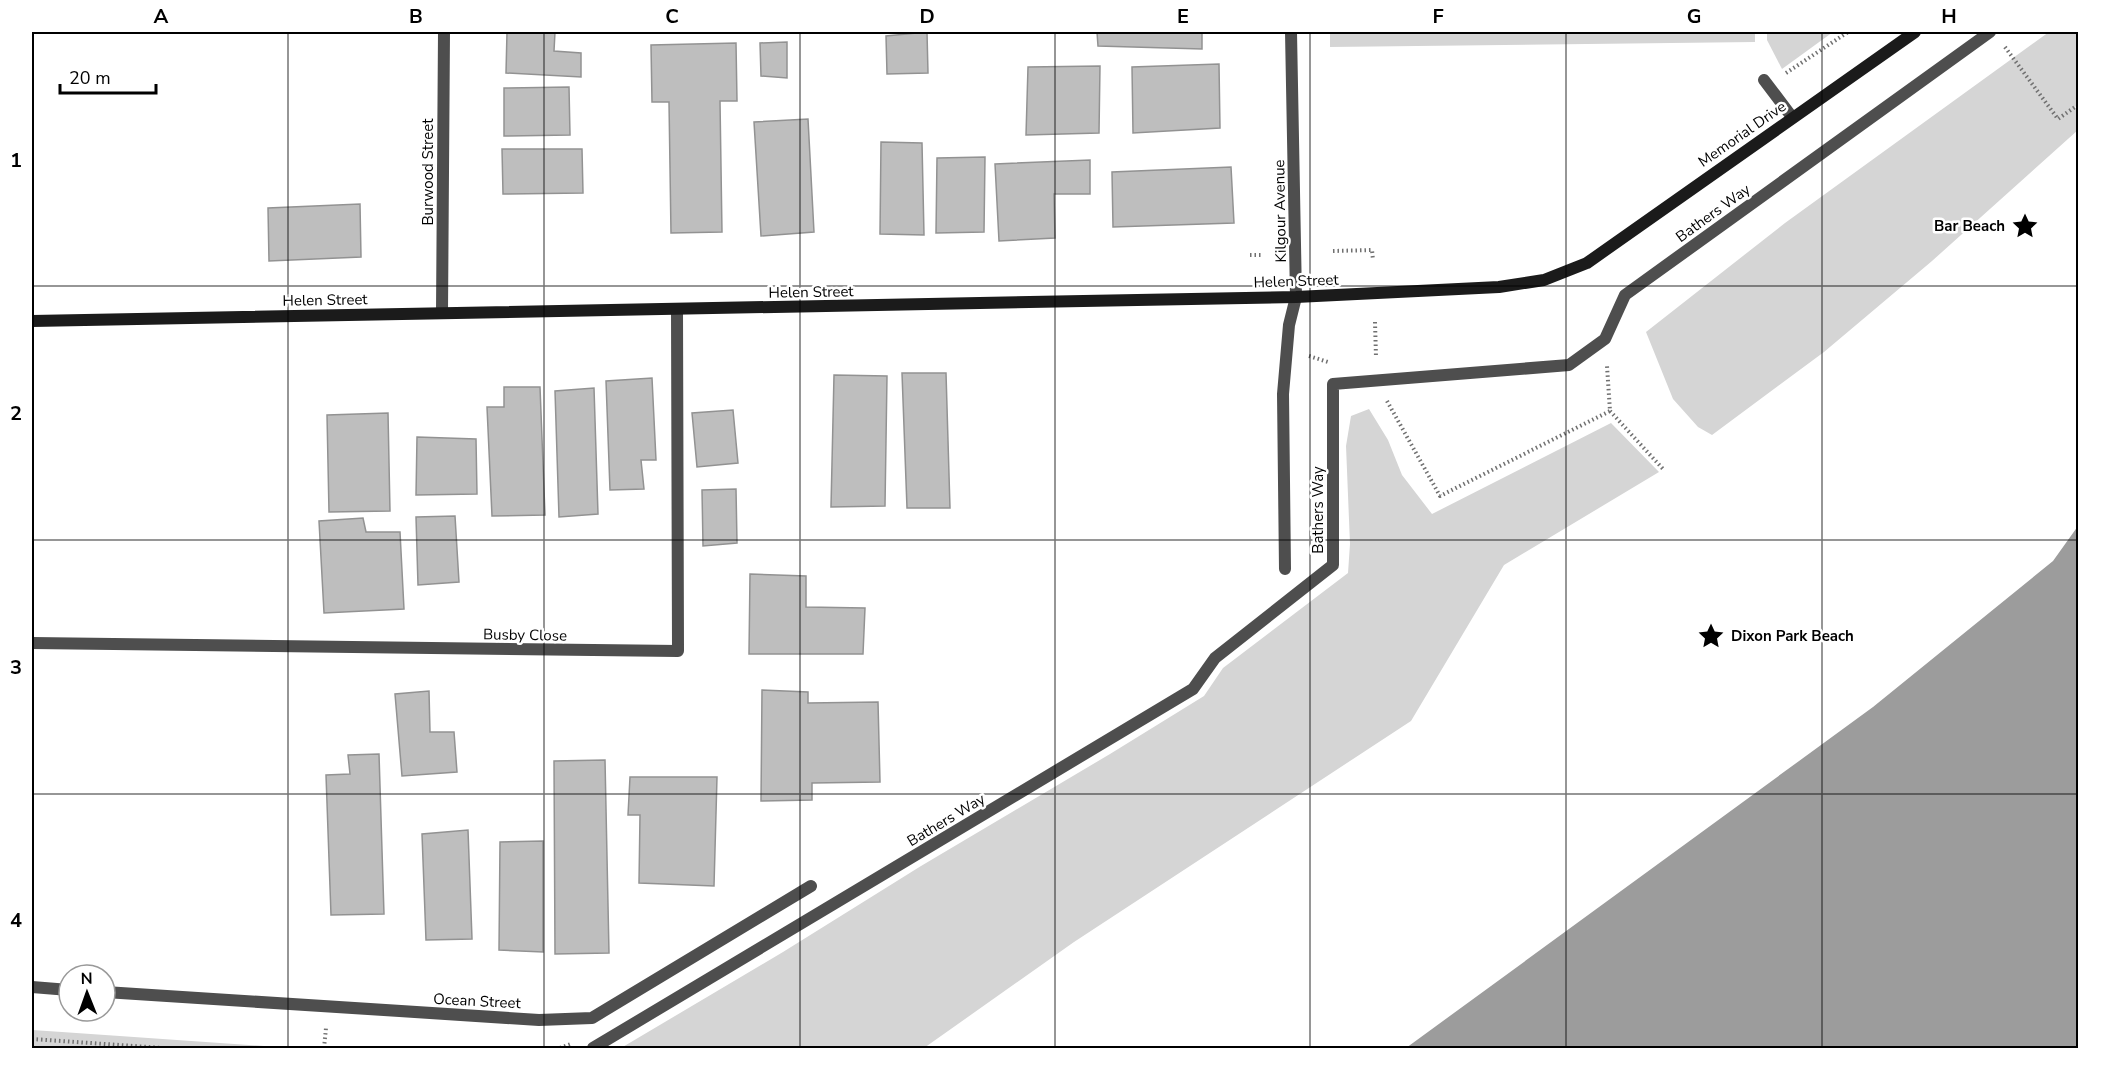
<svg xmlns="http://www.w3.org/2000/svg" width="2110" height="1080" font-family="'Nunito Sans',sans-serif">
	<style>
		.green { fill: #d5d5d5 }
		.water { fill: #9c9c9c }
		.building { fill: #bebebe; stroke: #929292; stroke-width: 1.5 }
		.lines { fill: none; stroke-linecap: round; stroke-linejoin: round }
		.path { stroke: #707070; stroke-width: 4; stroke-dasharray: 1.5 3; stroke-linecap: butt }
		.service { stroke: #4e4e4e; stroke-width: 12 }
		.pedestrian { stroke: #4e4e4e; stroke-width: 12 }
		.minor { stroke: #4e4e4e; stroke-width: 12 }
		.secondary { stroke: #1b1b1b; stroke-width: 12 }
		.grid { fill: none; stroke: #000; stroke-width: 1.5; stroke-opacity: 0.55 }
		.labels { text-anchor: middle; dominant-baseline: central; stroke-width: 5; stroke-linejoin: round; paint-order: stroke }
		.street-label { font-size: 15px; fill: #000; stroke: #fff }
		.poi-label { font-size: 15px; font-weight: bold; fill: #000; stroke: #fff; text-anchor: end }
		.neatline { fill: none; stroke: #000; stroke-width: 2 }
		.grid-label { font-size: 20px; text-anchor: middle; font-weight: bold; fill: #000 }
	</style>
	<rect width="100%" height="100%" fill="#fff"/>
	<g class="green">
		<path d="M1330,32H1755V42L1330,47Z"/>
		<path d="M1767,32H1833L1782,69L1767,40Z"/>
		<path d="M2049,32H2078V104L2075,107L2078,113V130L1932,261L1824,352L1712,435L1698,427L1673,399L1646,332L1785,223Z"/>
		<path d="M1369,409L1388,440L1402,475L1432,514L1611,423L1659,472L1504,565L1411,721L1074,942L924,1048H621L783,952L921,866L1110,754L1204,696L1223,668L1348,573L1350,544L1346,446L1351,416Z"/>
		<path d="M32,1030L62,1032L292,1048H32Z"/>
	</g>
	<path class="water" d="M2078,526V1048H1406L1873,707L2053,561Z"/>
	<g class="building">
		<path d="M507,32H555L554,51L581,53V77L506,73Z"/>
		<path d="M927,32L928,73L887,74L886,36Z"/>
		<path d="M1097,32H1202V49L1098,46Z"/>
		<path d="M787,42V78L761,76L760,43Z"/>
		<path d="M736,43L737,101H720L722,232L671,233L669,102H652L651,45Z"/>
		<path d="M1219,64L1220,128L1133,133L1132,67Z"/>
		<path d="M1100,66L1099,133L1026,135L1028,67Z"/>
		<path d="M569,87L570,135L504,136V88Z"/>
		<path d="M808,119L814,232L761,236L754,122Z"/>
		<path d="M881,142L922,143L924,235L880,234Z"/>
		<path d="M502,149H582L583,193L503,194Z"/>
		<path d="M985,157L984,232L936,233L937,158Z"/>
		<path d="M1090,160V194H1054L1055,238L999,241L995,164Z"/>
		<path d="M1231,167L1234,223L1113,227L1112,172Z"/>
		<path d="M360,204L361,257L269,261L268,208Z"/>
		<path d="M902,373H946L950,508H907Z"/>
		<path d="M834,375L887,376L885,506L831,507Z"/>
		<path d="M652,378L656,460H641L644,489L610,490L606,381Z"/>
		<path d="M504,387H540L545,515L492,516L487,407H504Z"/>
		<path d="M594,388L598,514L559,517L555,391Z"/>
		<path d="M733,410L738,463L697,467L692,413Z"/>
		<path d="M388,413L390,511L329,512L327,415Z"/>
		<path d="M417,437L476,439L477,494L416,495Z"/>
		<path d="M736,489L737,543L703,546L702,490Z"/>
		<path d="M455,516L459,582L418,585L416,517Z"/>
		<path d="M363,518L366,532H400L404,609L324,613L319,521Z"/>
		<path d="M750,574L806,576V607L865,608L863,654H749Z"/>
		<path d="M762,690L808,692V703L878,702L880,782L812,783V800L761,801Z"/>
		<path d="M429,691L430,732H454L457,772L402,776L395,694Z"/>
		<path d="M379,754L384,914L331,915L326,775L350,774L348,755Z"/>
		<path d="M605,760L609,953L555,954L554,761Z"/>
		<path d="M630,777H717L714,886L639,883L640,815H628Z"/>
		<path d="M468,830L472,939L426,940L422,834Z"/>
		<path d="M543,841V952L499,950L500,842Z"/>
	</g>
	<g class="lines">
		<g class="path">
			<path d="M2005,47L2058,119L2075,107"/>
			<path d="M1786,73L1848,32"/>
			<path d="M1333,251L1372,250L1373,260"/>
			<path d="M1250,255H1262"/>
			<path d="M1375,322L1376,357"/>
			<path d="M1309,356L1328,362"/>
			<path d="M1387,401L1440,496L1610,411L1607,366"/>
			<path d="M1610,411L1663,469"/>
			<path d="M32,1039L163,1048"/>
			<path d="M324,1048L326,1028"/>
			<path d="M560,1048L571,1044"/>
		</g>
		<path class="service" d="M1764,80L1792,117"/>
		<path class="pedestrian" d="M593,1048L1193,689L1215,658L1333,565V384L1569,365L1605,339L1625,295L1990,32"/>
		<g class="minor">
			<path d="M442,312L444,32"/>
			<path d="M1285,569L1283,394L1289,325L1296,297L1291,32"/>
			<path d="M32,643L678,651L677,310"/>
			<path d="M32,987L69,990"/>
			<path d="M105,992L539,1020L592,1018L811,886"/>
		</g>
		<path class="secondary" d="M32,321L1296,297L1499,287L1544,280L1587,263L1915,32"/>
	</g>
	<path class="grid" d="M288,32V1048M544,32V1048M800,32V1048M1055,32V1048M1310,32V1048M1566,32V1048M1822,32V1048M32,286H2078M32,540H2078M32,794H2078"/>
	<defs>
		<g id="sight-bare" transform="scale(2.07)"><path d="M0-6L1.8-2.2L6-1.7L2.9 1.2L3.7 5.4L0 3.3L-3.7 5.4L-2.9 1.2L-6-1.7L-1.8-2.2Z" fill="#000" stroke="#fff" stroke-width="2.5" paint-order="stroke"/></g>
	</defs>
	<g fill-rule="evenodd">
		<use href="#sight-bare" x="2025" y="226"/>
		<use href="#sight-bare" x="1711" y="636"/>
	</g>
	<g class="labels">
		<g class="street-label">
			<text transform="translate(1742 134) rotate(-35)">Memorial Drive</text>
			<text transform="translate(428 172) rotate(-90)">Burwood Street</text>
			<text transform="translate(1280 211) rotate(-91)">Kilgour Avenue</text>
			<text transform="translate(1713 213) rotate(-36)">Bathers Way</text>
			<text transform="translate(1296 281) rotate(-2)">Helen Street</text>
			<text transform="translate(811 292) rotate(-1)">Helen Street</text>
			<text transform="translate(325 300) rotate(-1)">Helen Street</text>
			<text transform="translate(1318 510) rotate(-90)">Bathers Way</text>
			<text transform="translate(525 635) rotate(1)">Busby Close</text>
			<text transform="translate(946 820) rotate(-31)">Bathers Way</text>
			<text transform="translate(477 1001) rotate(3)">Ocean Street</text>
		</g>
		<g class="poi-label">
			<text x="2005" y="226">Bar Beach</text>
			<text x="1731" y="636" text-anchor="start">Dixon Park Beach</text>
		</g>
	</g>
	<rect width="2110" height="1080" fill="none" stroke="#ffffff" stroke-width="66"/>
	<g transform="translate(87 993) rotate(359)"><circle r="28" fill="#ffffff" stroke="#999999" stroke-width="1.5"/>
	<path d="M0-4.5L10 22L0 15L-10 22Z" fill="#000000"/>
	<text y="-9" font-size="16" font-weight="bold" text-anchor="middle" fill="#000000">N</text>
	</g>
	<path d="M60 84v9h96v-9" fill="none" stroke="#000000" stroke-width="3"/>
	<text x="69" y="84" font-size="18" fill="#000000" stroke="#ffffff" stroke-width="4.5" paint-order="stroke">20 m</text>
	<rect x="33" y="33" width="2044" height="1014" class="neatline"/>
	<g class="grid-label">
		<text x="161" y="23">A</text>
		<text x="416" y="23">B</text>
		<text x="672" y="23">C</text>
		<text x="927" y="23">D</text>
		<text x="1183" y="23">E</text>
		<text x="1438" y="23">F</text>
		<text x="1694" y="23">G</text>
		<text x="1949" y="23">H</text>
		<text x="16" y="167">1</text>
		<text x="16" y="420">2</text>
		<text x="16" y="674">3</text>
		<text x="16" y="927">4</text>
	</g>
</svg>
